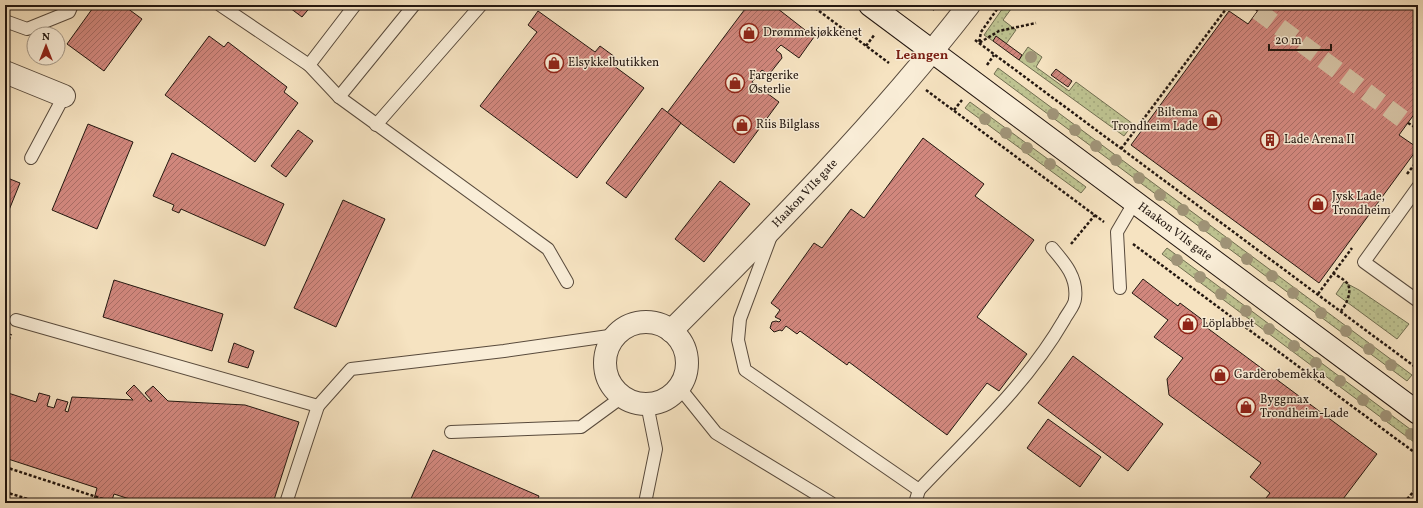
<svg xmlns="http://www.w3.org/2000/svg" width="1423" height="508" font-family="Vollkorn,serif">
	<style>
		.green { fill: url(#green-dots); stroke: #706d50 }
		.building { fill: url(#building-hatch); stroke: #231710 }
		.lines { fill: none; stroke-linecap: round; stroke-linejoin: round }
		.pedestrian-tunnel { stroke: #d6c4a6; stroke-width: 18; stroke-dasharray: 18 9; stroke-linecap: butt }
		.service-casing { stroke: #584a3c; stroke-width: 14 }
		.minor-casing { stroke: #584a3c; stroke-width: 24 }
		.secondary-casing { stroke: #231710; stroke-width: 24 }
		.path { stroke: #231710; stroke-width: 2.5; stroke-dasharray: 3 2; stroke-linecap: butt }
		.service { stroke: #f9edd7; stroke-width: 12 }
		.minor { stroke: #f9edd7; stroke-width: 22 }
		.secondary { stroke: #f9edd7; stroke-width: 22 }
		.tree { fill: #a09478 }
		.labels { text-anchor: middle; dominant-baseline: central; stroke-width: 3; stroke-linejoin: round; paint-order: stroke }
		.poi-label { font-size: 12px; fill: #231710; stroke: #f9edd7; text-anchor: start }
		.street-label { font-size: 12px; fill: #231710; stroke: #f9edd7 }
		.neighbourhood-label { font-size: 13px; font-weight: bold; fill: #7a1f14; stroke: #f9edd7 }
	</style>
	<defs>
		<pattern id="green-dots" width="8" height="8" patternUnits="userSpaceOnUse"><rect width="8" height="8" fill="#bec391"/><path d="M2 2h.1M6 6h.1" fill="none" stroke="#a3a77c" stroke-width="1.8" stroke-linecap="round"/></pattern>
		<pattern id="building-hatch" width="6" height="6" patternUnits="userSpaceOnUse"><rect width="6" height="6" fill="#d1877d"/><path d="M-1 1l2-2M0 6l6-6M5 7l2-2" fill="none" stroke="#a96d65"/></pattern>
	</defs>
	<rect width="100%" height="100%" fill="#f6e3c1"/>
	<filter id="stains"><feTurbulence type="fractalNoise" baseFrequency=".005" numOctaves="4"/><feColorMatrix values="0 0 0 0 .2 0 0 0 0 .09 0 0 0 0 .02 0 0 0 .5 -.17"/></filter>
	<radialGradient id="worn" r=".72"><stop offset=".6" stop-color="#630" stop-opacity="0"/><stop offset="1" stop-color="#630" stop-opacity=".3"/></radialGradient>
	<g class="green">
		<path d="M1005,5H1014L1003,20L1016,30L1006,44L996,37L993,41L984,35Z"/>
		<path d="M1028,47L1042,57L1036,67L1069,91L1076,82L1133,124L1124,136L1019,60Z"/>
		<path d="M998,68L1412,375L1407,381L994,74Z"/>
		<path d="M970,102L1086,187L1081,193L965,108Z"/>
		<path d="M1167,248L1418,435V445L1162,254Z"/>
		<path d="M1344,282L1359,290L1409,324L1397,339L1336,294Z"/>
	</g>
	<g class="building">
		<path d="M95,5H123L142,19L104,71L67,44Z"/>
		<path d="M286,5H312L302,17Z"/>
		<path d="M748,5H773L814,37L799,58L781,45L776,50L781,54L782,58L771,72L766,73L762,70L752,82L779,102L734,163L667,113Z"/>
		<path d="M1262,5H1418V109L1399,135L1418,148L1319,283L1131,145L1229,11L1248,24Z"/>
		<path d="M538,11L595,52L600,46L615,57L610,63L644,88L577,178L480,106L537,32L528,25Z"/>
		<path d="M209,36L224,47L228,42L287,87L284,92L298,103L255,162L165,95Z"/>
		<path d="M996,36L1022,55L1019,60L993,41Z"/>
		<path d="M1056,69L1072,81L1068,87L1051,75Z"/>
		<path d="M662,108L681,123L626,198L606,183Z"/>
		<path d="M88,124L133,142L97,229L52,210Z"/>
		<path d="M298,130L313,141L286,177L271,166Z"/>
		<path d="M923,138L984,184L975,196L1034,240L977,317L1027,354L999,391L987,383L947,435L849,362L847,365L800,331L797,334L786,326L782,331L780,330L774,332L770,328L772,322L776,321L779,322L781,320L775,317L780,310L771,303L814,243L822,248L851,209L864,218Z"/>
		<path d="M172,153L284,204L265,246L181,209L179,213L172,210L174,205L153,196Z"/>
		<path d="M5,177L20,183L5,220Z"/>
		<path d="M720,181L750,204L704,262L675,239Z"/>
		<path d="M343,200L385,219L336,327L294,308Z"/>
		<path d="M1143,279L1178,306L1180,303L1208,324L1206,327L1377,454L1340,503H1262L1270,493L1250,477L1261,463L1169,395L1167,379L1183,358L1154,337L1168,320L1132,293Z"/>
		<path d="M114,280L223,314L212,351L103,317Z"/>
		<path d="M234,343L254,351L248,368L228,362Z"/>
		<path d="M1073,356L1163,424L1128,471L1038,403Z"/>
		<path d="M134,385L149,401H152L145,393L153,386L168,401L245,405L299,422L273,503H142L114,494L111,503H106L94,499L97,488L5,458V392L36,402L39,393L50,396L47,406L54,408L57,399L68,402L65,411L68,412L72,397L133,400L126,393Z"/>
		<path d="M1048,419L1101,457L1080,487L1027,448Z"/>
		<path d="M433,450L539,496L536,503H409Z"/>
	</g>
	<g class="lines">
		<path class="pedestrian-tunnel" d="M1258,11L1408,123"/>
		<g class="service-casing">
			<g id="service">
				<path d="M220,5L309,65L339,97L548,249L567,282"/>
				<path d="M5,21L27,29L69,12L72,5"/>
				<path d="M309,65L355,5"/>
				<path d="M339,97L414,5"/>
				<path d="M376,125L481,5"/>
				<path d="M31,158L64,96"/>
				<path d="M1418,187L1364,262L1418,301"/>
				<path d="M771,236L740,319L738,340L745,370L919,490C970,436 1027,384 1064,320C1067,314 1075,305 1075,299C1078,278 1065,263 1052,248"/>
				<path d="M1120,288L1117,232L1134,203"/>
				<path d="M16,320L318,406L351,369L504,351L616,335"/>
				<path d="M679,387L716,433L831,503"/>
				<path d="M451,432L581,427L622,397"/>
				<path d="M286,503L318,406"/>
				<path d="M645,503L656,449L647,404"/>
				<path d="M915,503L919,490"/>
			</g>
		</g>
		<g class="minor-casing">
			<g id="minor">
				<path d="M5,72L64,96"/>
				<circle cx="646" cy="363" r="41"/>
				<path id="s1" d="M671,331C775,227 879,121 969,5"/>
			</g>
		</g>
		<g class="secondary-casing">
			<g id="secondary">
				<path id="s2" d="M870,5L1418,413"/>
			</g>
		</g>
		<g class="path">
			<path d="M811,5L889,63"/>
			<path d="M928,5L936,11"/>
			<path d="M1000,5L981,32L979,43L999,31L1036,23"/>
			<path d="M1252,5L1258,11"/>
			<path d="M975,40L1418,369"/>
			<path d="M866,46L875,34"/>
			<path d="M987,65L994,55"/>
			<path d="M926,90L1104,222"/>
			<path d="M954,110L962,100"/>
			<path d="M1408,123L1418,129"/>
			<path d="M1121,149L1229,5"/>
			<path d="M1407,174L1418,160"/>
			<path d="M1071,244L1095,215"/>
			<path d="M1133,244L1418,455"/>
			<path d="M1333,273C1337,276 1344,279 1347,283C1353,291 1346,305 1341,311"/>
			<path d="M1318,294L1352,248"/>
			<path d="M5,296L9,306"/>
			<path d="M5,349L11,334"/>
			<path d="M5,467L115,503"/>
			<path d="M5,492L41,503"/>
			<path d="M1404,503L1418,486"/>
		</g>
		<use href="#service" class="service"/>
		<use href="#minor" class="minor"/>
		<use href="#secondary" class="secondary"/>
	</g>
	<g class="tree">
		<circle cx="1031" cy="57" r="6"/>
		<circle cx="1053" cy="114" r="6"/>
		<circle cx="985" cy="119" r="6"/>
		<circle cx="1075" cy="130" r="6"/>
		<circle cx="1006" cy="133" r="6"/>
		<circle cx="1096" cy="146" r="6"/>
		<circle cx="1027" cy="148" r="6"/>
		<circle cx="1116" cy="160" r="6"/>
		<circle cx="1050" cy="164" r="6"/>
		<circle cx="1139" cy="178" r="6"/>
		<circle cx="1160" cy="195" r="6"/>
		<circle cx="1183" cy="210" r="6"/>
		<circle cx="1204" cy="226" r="6"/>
		<circle cx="1226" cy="243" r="6"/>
		<circle cx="1247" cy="259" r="6"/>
		<circle cx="1177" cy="260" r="6"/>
		<circle cx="1272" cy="276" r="6"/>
		<circle cx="1200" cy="277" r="6"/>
		<circle cx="1293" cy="293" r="6"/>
		<circle cx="1221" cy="294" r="6"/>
		<circle cx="1246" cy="311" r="6"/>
		<circle cx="1321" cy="313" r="6"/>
		<circle cx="1269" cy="329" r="6"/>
		<circle cx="1346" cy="331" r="6"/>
		<circle cx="1294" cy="346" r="6"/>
		<circle cx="1369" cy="349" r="6"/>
		<circle cx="1316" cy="363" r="6"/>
		<circle cx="1391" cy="365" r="6"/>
		<circle cx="1340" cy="381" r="6"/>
		<circle cx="1363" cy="400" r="6"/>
		<circle cx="1386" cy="416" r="6"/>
		<circle cx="1411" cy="434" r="6"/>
	</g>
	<defs>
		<g id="shop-ring" transform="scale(1)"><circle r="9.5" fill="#f9edd7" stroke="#8f2418" stroke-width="1.5"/><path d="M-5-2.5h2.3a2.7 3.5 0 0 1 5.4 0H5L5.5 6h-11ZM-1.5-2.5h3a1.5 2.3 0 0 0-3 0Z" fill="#8f2418"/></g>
		<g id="building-ring" transform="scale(1)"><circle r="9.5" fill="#f9edd7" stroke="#8f2418" stroke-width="1.5"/><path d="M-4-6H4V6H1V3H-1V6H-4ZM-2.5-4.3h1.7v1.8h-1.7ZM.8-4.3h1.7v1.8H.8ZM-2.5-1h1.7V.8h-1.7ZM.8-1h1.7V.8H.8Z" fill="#8f2418"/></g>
	</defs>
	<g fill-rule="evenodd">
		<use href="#shop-ring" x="749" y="33"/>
		<use href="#shop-ring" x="554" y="63"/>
		<use href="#shop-ring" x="735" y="83"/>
		<use href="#shop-ring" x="1212" y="120"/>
		<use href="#shop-ring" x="742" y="125"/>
		<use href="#building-ring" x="1270" y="140"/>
		<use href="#shop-ring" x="1318" y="204"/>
		<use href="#shop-ring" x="1188" y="324"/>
		<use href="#shop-ring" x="1220" y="375"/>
		<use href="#shop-ring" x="1246" y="407"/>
	</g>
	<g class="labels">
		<g class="poi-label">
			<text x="763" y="33">Drømmekjøkkenet</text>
			<text x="568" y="63">Elsykkelbutikken</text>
			<text x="749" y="76">Fargerike<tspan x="749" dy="14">Østerlie</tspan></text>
			<text x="1198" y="113" text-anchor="end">Biltema<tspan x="1198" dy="14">Trondheim Lade</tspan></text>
			<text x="756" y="125">Riis Bilglass</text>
			<text x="1284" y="140">Lade Arena II</text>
			<text x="1332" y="197">Jysk Lade,<tspan x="1332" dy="14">Trondheim</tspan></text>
			<text x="1202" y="324">Löplabbet</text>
			<text x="1234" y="375">Garderobemekka</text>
			<text x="1260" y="400">Byggmax<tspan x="1260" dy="14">Trondheim-Lade</tspan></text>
		</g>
		<g class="street-label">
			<text stroke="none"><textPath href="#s1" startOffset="192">Haakon VIIs gate</textPath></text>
			<text stroke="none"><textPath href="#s2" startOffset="380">Haakon VIIs gate</textPath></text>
		</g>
		<g class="neighbourhood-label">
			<text x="922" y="56">Leangen</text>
		</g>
	</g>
	<rect width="1423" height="508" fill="none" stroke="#f6e3c1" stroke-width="20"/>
	<rect x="6" y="6" width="1411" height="496" fill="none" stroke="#231710" stroke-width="2"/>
	<rect x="10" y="10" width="1403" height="488" fill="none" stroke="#231710"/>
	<g transform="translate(46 46)"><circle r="19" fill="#f9edd7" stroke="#a39787"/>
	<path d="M0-3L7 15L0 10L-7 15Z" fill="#8f2418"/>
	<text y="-6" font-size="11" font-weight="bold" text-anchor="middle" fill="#231710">N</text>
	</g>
	<path d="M1269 44v6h62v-6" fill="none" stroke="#231710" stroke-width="2"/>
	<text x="1275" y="44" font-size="12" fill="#231710" stroke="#f9edd7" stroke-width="3" paint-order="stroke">20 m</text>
	<rect width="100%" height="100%" filter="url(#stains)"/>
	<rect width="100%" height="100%" fill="url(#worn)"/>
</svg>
